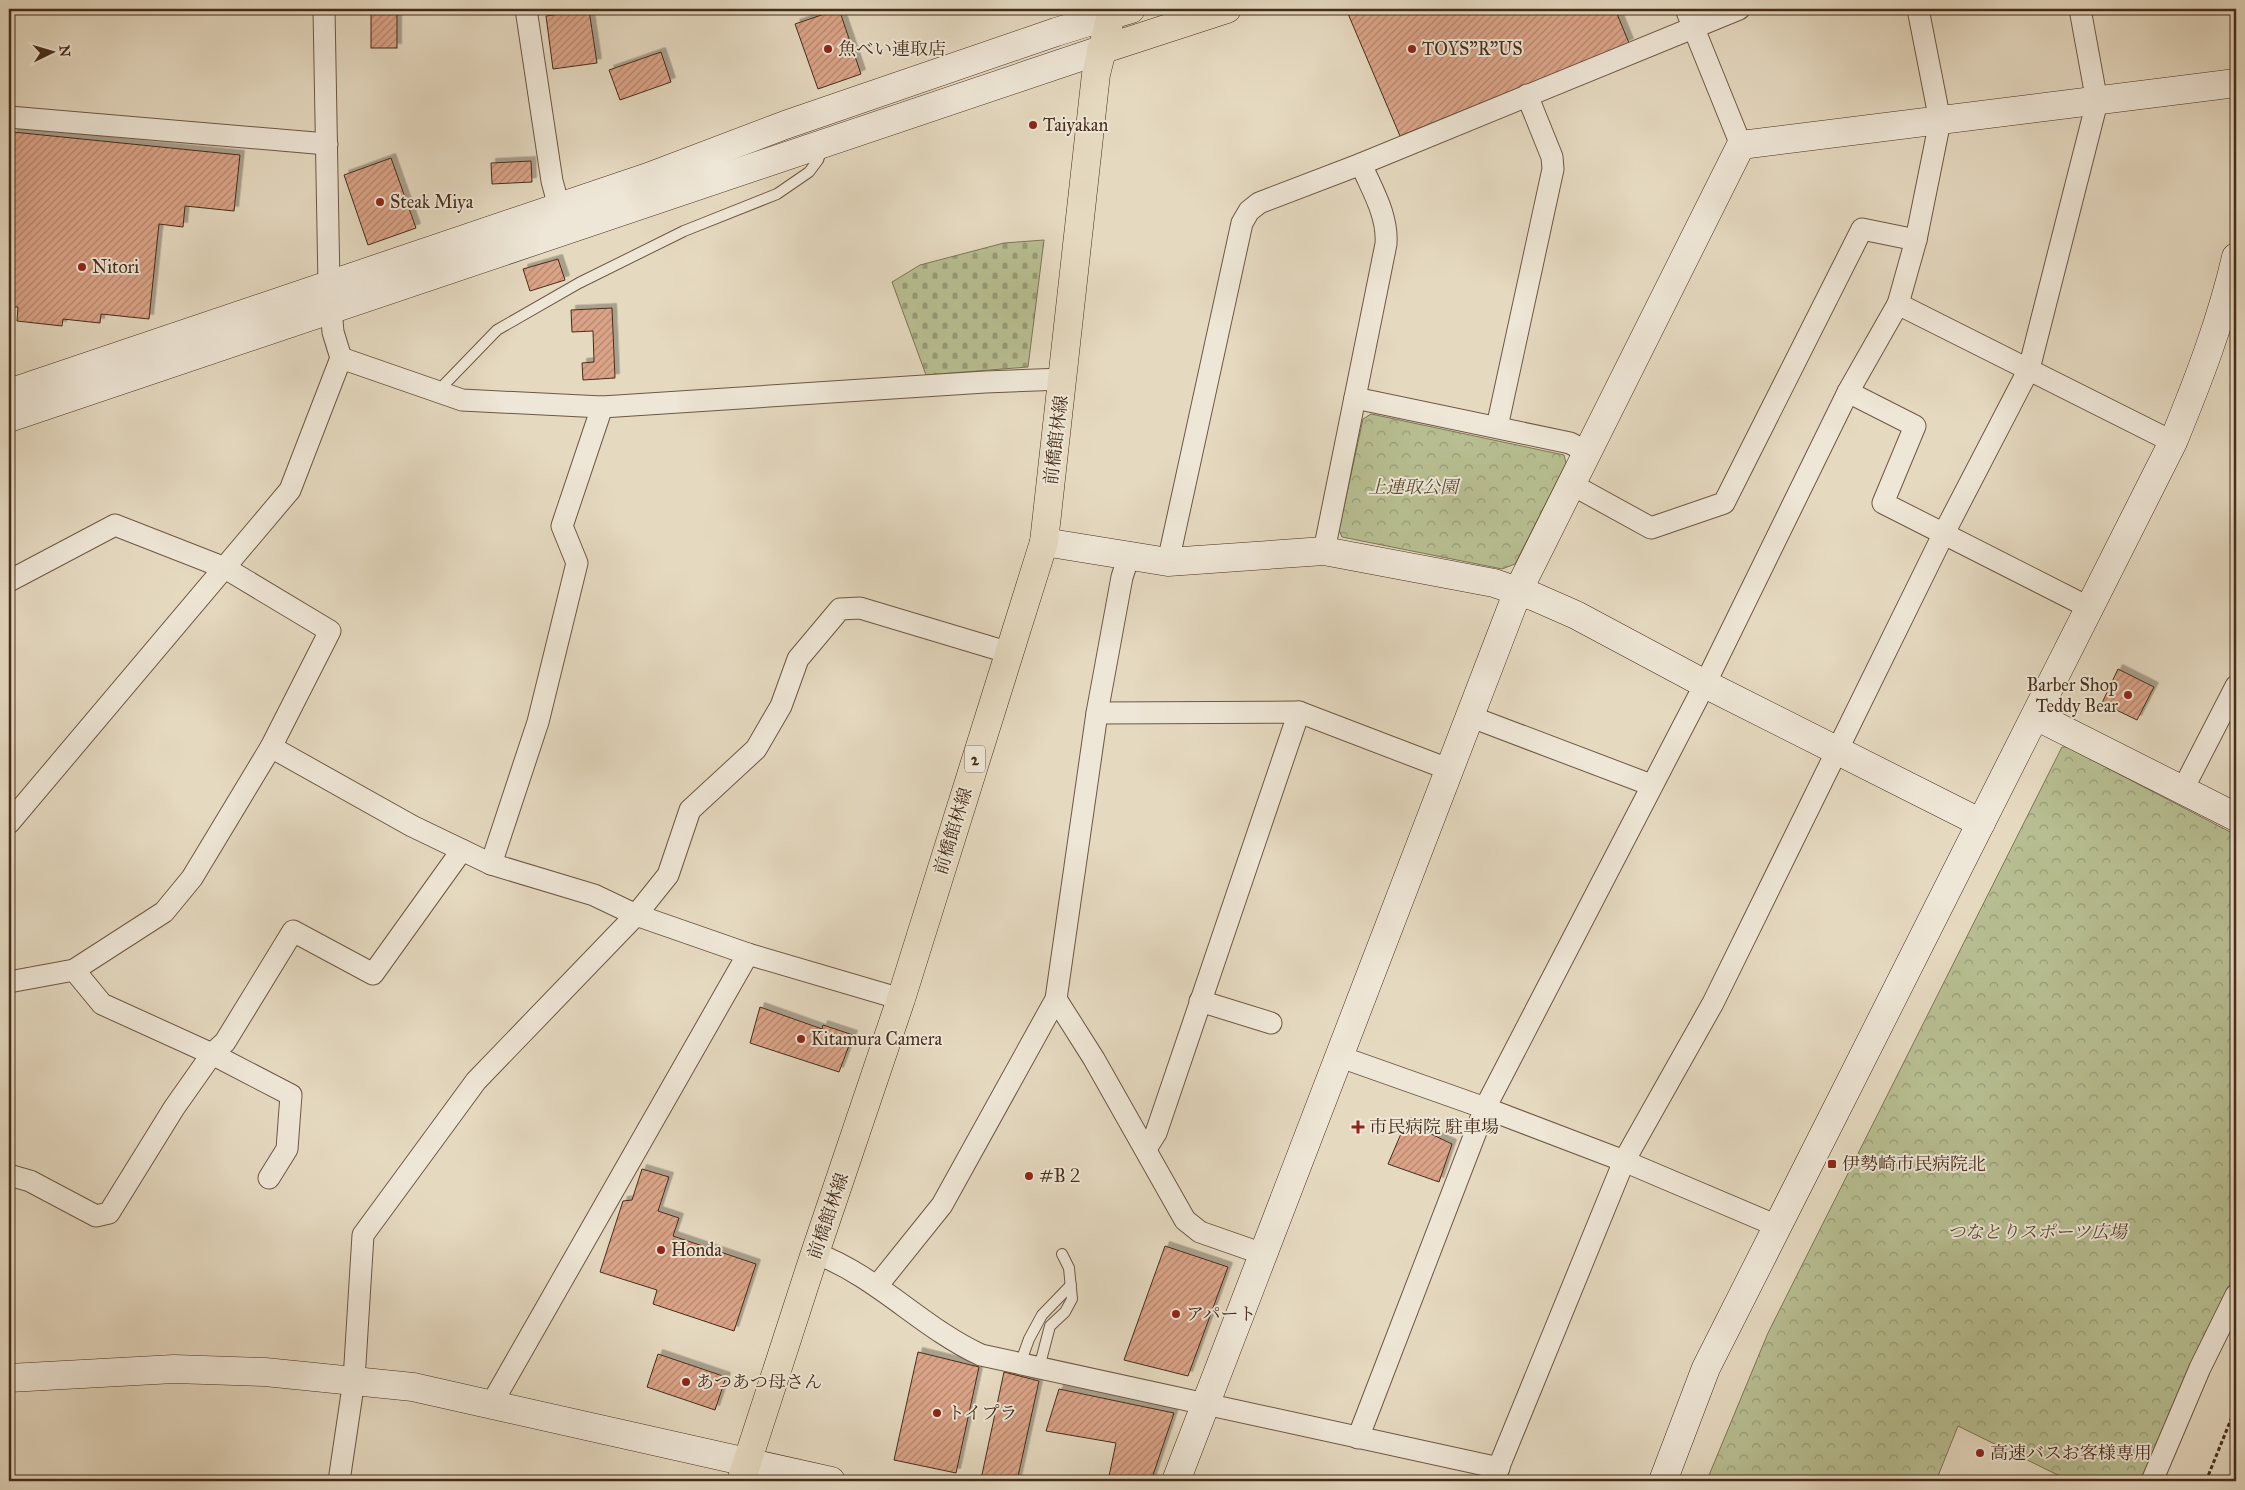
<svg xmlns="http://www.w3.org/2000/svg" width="2245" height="1490" font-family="'IM FELL Great Primer','Noto Serif JP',serif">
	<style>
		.cemetery { fill: url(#cemetery-stones); stroke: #7e7555 }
		.park { fill: url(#park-crowns); stroke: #7e7555 }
		.building { fill: url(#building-hatch); stroke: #462c19; filter: url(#shadow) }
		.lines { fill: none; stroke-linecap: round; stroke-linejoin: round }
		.lane-casing { stroke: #6e5743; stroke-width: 12 }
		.street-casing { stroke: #6e5743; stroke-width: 23 }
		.secondary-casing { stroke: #462c19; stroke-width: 29 }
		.primary-casing { stroke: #462c19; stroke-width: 29 }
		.path { stroke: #462c19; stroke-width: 3; stroke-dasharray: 4 2.5; stroke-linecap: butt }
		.lane { stroke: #eee6d6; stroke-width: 10 }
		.street { stroke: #eee6d6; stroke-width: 21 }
		.secondary { stroke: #eee6d6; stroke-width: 28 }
		.primary { stroke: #e5d9c0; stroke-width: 28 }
		.poi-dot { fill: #8f2418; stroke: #eee6d6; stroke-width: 2 }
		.labels { text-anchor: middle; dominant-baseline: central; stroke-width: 4; stroke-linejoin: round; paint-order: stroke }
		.shield { fill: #eee6d6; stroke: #786452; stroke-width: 1 }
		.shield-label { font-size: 16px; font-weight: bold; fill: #462c19 }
		.poi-label { font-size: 18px; fill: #462c19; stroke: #eee6d6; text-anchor: start }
		.street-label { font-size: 18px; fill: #462c19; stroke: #eee6d6 }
		.park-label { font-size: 18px; font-style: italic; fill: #5d4931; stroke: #eee6d6 }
	</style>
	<defs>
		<pattern id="cemetery-stones" width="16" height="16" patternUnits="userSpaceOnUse" patternTransform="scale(1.25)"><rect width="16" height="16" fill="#b7be91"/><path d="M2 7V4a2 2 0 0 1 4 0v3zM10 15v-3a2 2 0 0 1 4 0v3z" fill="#979b76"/></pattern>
		<pattern id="park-crowns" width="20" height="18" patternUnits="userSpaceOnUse" patternTransform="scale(1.25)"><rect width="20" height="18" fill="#b7be91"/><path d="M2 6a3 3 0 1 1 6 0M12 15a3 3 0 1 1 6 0" fill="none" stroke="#979b76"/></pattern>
		<pattern id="building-hatch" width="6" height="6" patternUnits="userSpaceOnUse" patternTransform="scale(1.25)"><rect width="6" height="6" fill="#dba488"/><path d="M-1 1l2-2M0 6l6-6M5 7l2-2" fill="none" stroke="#b3866e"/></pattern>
		<filter id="shadow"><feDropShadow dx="4.5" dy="-4.5" stdDeviation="0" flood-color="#0004"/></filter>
	</defs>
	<rect width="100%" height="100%" fill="#e5d9c0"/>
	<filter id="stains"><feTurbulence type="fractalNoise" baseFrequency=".004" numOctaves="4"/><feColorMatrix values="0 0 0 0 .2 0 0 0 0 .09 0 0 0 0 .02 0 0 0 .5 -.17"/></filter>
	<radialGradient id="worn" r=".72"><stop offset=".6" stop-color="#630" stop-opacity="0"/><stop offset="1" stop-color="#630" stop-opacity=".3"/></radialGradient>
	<path class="cemetery" d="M1044,240L1028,367L926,375L892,282L920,265L1004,243Z"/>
	<g class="park">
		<path d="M1371,414L1564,455L1566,463L1515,564L1502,569L1342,537L1339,530L1363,419Z"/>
		<path d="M2062,747H2067L2236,835V1273L2204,1336L2141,1481H2070L1958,1426L1936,1481L1707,1480L1768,1333Z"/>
	</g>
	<g class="building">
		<rect x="371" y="9" width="26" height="39"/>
		<path d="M839,9L861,74L818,89L795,24Z"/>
		<path d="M1346,9H1615L1629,43L1400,136Z"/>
		<path d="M589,10L597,63L553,69L546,16Z"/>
		<path d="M661,52L671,82L620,100L609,70Z"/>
		<path d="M13,132L240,155L234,211L185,206L183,227L159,224L149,319L101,314L100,323L63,319L62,326L17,321L18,307H9V172Z"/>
		<path d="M391,158L416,228L368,245L344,175Z"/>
		<path d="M531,161L532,182L492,184L491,163Z"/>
		<path d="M558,259L565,280L530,291L523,269Z"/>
		<path d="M612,308L615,378L583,380L582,363L594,362L593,331L572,332L571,310Z"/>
		<path d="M2118,669L2154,687L2137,720L2102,703Z"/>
		<path d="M760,1007L822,1029L823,1025L853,1035L839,1072L750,1043Z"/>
		<path d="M1406,1122L1452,1144L1439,1182L1388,1164Z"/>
		<path d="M642,1169L669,1177L658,1211L679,1218L673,1236L756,1264L734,1331L653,1304L657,1290L600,1272L623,1201L632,1200Z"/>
		<path d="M1165,1246L1228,1267L1188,1376L1124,1360Z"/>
		<path d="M918,1352L979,1367L956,1473L894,1460Z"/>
		<path d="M658,1354L726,1377L715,1410L647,1387Z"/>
		<path d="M1004,1372L1039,1381L1017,1481H989L981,1479Z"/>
		<path d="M1059,1389L1174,1413L1151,1481H1108L1116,1443L1046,1431Z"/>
	</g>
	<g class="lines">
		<g class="lane-casing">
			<g id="lane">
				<path d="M438,391L497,330L579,283L684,231L777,194L809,172L818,160L822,148"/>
				<path d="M1020,1364L1029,1339L1042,1315L1071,1285"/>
				<path d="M1039,1368L1050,1326L1065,1312L1072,1299L1069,1268L1062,1254"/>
			</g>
		</g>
		<g class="street-casing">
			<g id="street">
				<path d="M526,9L552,181L559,207"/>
				<path d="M1686,9L1741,145"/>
				<path d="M9,117L327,144"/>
				<path d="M1898,304L2173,442"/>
				<path d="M341,358L462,400L602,407L985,382L1063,379"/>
				<path d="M1848,392L1915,426L1883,503L2090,608"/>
				<path d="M1355,398L1570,443L1587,452"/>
				<path d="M1497,427L1553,169L1552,157L1527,95"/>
				<path d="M1571,484L1651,528L1724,503L1862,229L1916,240"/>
				<path d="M1324,551L1386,244C1388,215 1372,190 1361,164"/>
				<path d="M1168,562L1242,223L1249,211L1259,203L1361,164L1739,9"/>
				<path d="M9,581L115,525L225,568L330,631L271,747L192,878L164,912L74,970L9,982"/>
				<path d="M1097,713L1299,712L1448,769"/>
				<path d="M1469,716L1651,785"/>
				<path d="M271,747L412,826L491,864L594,895L636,915L748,954L901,999"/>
				<path d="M2182,791L2236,686"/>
				<path d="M9,823L290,490L341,358L333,332L329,285L324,9"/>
				<path d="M491,864L538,722L577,563L562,526L602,407"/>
				<path d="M74,970L102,1004L212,1054L291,1095L287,1149L269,1178"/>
				<path d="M1056,999L1094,1059L1185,1220L1200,1232L1263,1254"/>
				<path d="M1200,1001L1271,1023"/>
				<path d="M1338,1056L1485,1108L1624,1161L1777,1226"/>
				<path d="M1146,1149L1156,1133L1299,712"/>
				<path d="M9,1175L30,1181L96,1216L109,1213L174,1108L212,1054L225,1042L293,931L373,974L462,850"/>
				<path d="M815,1253C877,1276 922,1328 981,1355L1499,1468"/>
				<path d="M877,1286L942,1205L1056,999L1097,713L1122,577L1129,556"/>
				<path d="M492,1403L748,954"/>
				<path d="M1358,1438L1485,1108L1705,684L1848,392L1898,304L1916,240L1940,121L1918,9"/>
				<path d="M339,1481L354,1380L363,1235L476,1081L636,915L668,875L690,810L756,749L781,706L798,659L840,609L860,608L1010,653"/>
				<path d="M1493,1481L1624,1161L1713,1003L1944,533L2029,369L2097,102L2080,9"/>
				<path d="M2152,1481L2200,1368L2236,1295"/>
			</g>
		</g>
		<g class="secondary-casing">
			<g id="secondary">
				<path d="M9,393L648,177L785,125L1056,32L1111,15L1113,9"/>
				<path d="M9,418L1101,50"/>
				<path d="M1044,542L1168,562L1324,551L1494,583L1535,597L1576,615L1705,684L1981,823"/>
				<path d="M2036,716L2236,817"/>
				<path d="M9,1378L174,1369L265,1372L413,1387L831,1481"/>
				<path d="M1176,1481L1518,591L1741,145L2236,83"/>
				<path d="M1663,1481L1706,1368L2173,442C2198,381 2221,322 2236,257"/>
			</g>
		</g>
		<g class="primary-casing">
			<g id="primary">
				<path d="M1101,50L1227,9"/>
				<path d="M741,1481L815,1253L901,999L1044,542L1096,74L1111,15L1131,9"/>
			</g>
		</g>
		<path class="path" d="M2206,1481L2236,1407"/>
		<use href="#lane" class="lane"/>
		<use href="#street" class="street"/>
		<use href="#secondary" class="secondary"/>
		<use href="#primary" class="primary"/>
	</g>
	<g class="poi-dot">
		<circle cx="828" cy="49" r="5"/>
		<circle cx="1412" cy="49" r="5"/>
		<circle cx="1033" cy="125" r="5"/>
		<circle cx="380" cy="202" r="5"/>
		<circle cx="82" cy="267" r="5"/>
		<circle cx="2128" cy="695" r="5"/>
		<circle cx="801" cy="1039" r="5"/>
		<path d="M1355.5 1119.5h5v5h5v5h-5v5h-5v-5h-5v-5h5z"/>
		<rect x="1827" y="1159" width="10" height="10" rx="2.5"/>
		<circle cx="1029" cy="1176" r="5"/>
		<circle cx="661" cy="1250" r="5"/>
		<circle cx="1176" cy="1314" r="5"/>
		<circle cx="686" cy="1382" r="5"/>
		<circle cx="937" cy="1413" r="5"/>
		<circle cx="1980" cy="1453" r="5"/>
	</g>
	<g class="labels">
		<rect class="shield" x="965" y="745.5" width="20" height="27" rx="4"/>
		<g class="shield-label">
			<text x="975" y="759">2</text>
		</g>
		<g class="poi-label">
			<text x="838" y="49">魚べい連取店</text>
			<text x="1422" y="49">TOYS"R"US</text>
			<text x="1043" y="125">Taiyakan</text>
			<text x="390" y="202">Steak Miya</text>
			<text x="92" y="267">Nitori</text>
			<text x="2118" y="685" text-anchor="end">Barber Shop<tspan x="2118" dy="21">Teddy Bear</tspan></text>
			<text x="811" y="1039">Kitamura Camera</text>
			<text x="1369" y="1127">市民病院 駐車場</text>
			<text x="1842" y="1164">伊勢崎市民病院北</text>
			<text x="1039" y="1176">#B２</text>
			<text x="671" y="1250">Honda</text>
			<text x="1186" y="1314">アパート</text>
			<text x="696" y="1382">あつあつ母さん</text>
			<text x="947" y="1413">トイプラ</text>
			<text x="1990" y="1453">高速バスお客様専用</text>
		</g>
		<g class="street-label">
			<text transform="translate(1056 440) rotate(-83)">前橋館林線</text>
			<text transform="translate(953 831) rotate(-73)">前橋館林線</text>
			<text transform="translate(828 1216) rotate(-71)">前橋館林線</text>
		</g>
		<g class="park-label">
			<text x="1413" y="487">上連取公園</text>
			<text x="2037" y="1232">つなとりスポーツ広場</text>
		</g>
	</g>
	<rect width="2245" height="1490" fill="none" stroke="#e5d9c0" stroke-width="30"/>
	<rect x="10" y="10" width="2225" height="1470" fill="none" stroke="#462c19" stroke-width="2.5"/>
	<rect x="15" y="15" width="2215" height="1460" fill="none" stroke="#462c19"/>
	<g transform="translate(52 52) rotate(85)" stroke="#eee6d6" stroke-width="4" paint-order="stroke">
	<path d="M0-4L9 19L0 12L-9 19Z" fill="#462c19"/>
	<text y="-8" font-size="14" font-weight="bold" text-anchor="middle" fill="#462c19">N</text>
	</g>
	<rect width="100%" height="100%" filter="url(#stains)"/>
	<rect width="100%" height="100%" fill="url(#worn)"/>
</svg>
